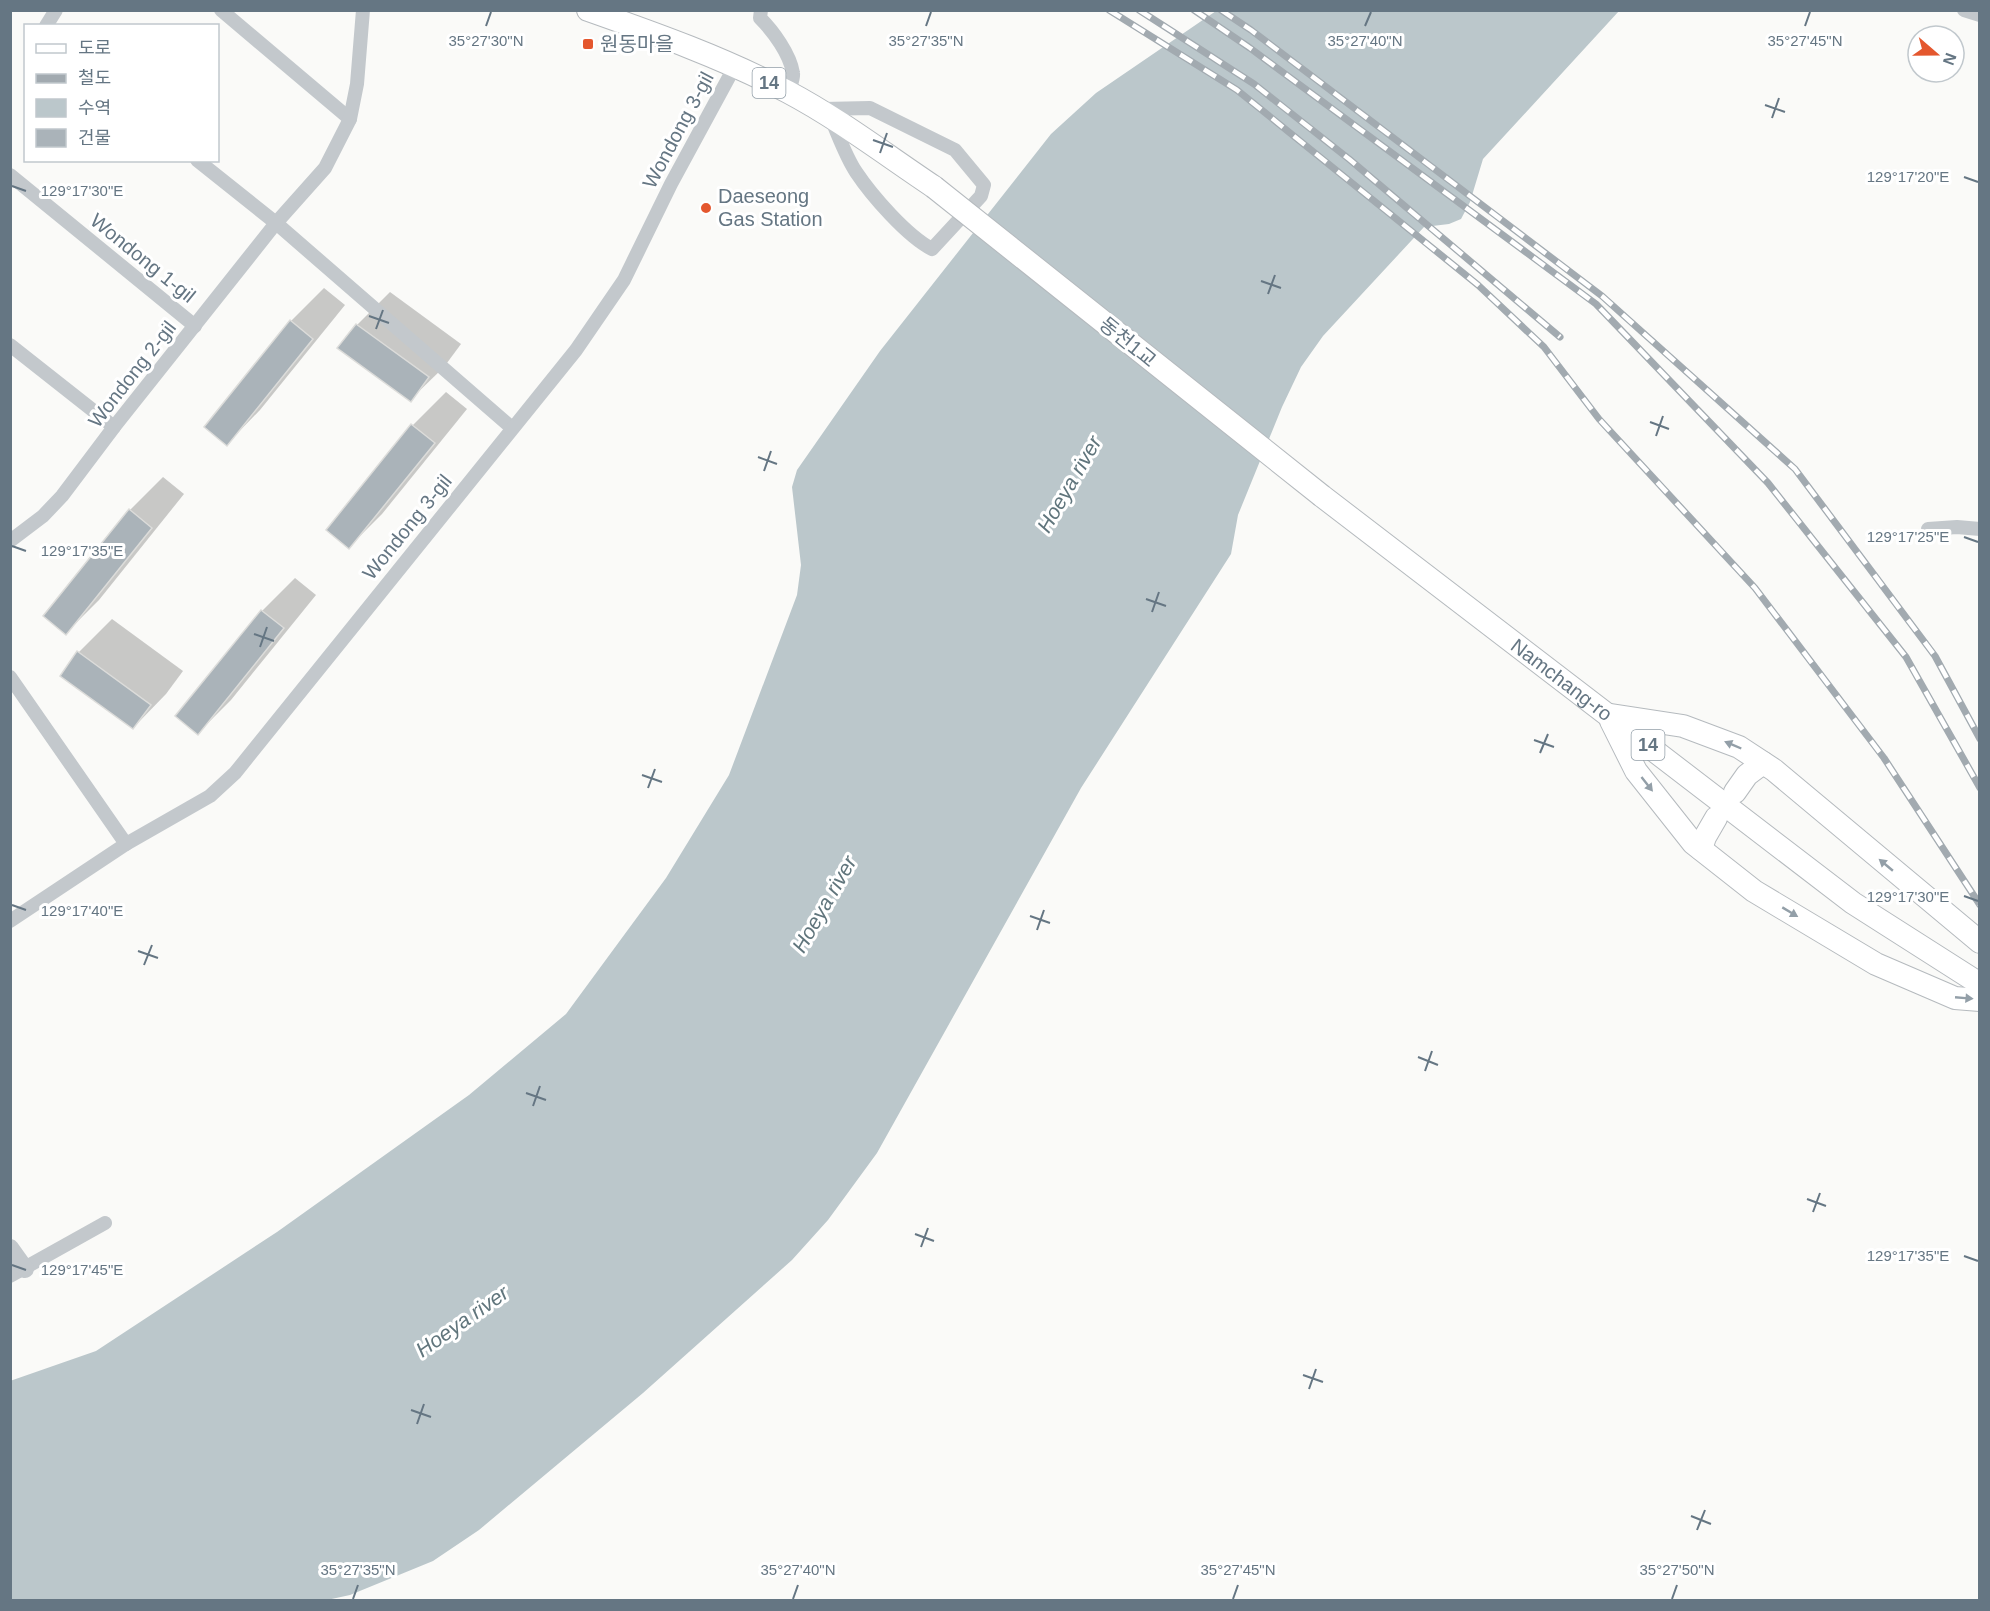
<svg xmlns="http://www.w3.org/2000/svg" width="1990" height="1611" font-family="Arial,'Noto Sans KR',sans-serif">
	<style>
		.water { fill: #bbc7cb }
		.shadow { fill: #0003 }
		.building { fill: #aab3b9; stroke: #dcdcda; stroke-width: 1.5 }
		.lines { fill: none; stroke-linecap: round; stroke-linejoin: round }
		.primary-casing { stroke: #b5babe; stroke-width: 24 }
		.minor { stroke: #c3c8cc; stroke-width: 14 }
		.tertiary { stroke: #c3c8cc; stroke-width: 18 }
		.primary { stroke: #fff; stroke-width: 22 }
		.rail-casing { stroke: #a2aab0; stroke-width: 7 }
		.rail { stroke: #fff; stroke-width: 4.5; stroke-dasharray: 14; stroke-linecap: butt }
		.primary-bridge-casing { stroke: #b5babe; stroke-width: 24; stroke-linecap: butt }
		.primary-bridge { stroke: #fff; stroke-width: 22 }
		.oneway { fill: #939fa8 }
		.ticks { fill: none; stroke: #657683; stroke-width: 2 }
		.poi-dot { fill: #e4572e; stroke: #fff; stroke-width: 2 }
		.labels { text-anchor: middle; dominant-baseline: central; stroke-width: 6; stroke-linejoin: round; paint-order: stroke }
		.shield { fill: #fff; stroke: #939fa8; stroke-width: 1.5 }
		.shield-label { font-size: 18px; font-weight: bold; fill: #657683 }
		.poi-label { font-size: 20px; fill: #657683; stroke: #fff; text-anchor: start }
		.street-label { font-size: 20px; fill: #657683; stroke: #fff }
		.water-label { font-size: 21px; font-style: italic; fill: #60757c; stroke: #fff }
		.ticks-label { font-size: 15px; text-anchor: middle; fill: #657683; stroke: #fff; stroke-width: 6; stroke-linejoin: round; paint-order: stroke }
	</style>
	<rect width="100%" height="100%" fill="#fafaf8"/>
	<path class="water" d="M1216,11H1619L1483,159L1470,202L1461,219L1449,224L1424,227L1323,336L1301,367L1282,407L1238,515L1231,554L1081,788L877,1153L828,1220L792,1260L643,1393L479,1530L433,1561L350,1595L327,1600H11L10,1381L96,1351L277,1232L469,1095L566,1014L666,878L729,775L797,595L801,565L792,487L797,470L880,351L1051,134L1096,93Z"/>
	<g class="shadow">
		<path d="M324,288L345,305L260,410L227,444L291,321Z"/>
		<path d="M390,292L461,344L444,367L410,400L357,325Z"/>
		<path d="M446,392L467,409L382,514L349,547L328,530L413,425Z"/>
		<path d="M163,477L184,494L99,600L66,633L130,510Z"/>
		<path d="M295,578L316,595L231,700L198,733L177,716L262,611Z"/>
		<path d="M112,619L183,671L166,694L133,728L62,676L79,652Z"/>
	</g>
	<g class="building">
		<path d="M290,320L313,339L227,446L204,427Z"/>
		<path d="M356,324L429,377L411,402L337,348Z"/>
		<path d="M411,424L435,443L349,549L326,530Z"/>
		<path d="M129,509L152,528L66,635L43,616Z"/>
		<path d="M261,610L284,628L198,735L175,716Z"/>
		<path d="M77,651L151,705L133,729L60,676Z"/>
	</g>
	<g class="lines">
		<g class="primary-casing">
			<g id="primary">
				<path d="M588,10C656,34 724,58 788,92C839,119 886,155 934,187"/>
				<path id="s1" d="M1322,496L1853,903L1980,984"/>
				<path d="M1611,715L1683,726L1739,747L1774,770L1980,942"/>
				<path d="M1611,721L1636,771L1693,843L1754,891L1876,964L1955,998L1980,1000"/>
				<path d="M1735,792L1747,775L1763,763"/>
				<path d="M1701,849L1705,837L1716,818"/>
			</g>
		</g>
		<g class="minor">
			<path d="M221,10L350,119"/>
			<path d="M761,10L760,18C773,31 790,54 793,73C794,78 790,86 789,92"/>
			<path d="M1964,10L1980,15"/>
			<path d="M46,26L56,10"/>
			<path d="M823,109L870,108L955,150L984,185L981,196L932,249C907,236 872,196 856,172C846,157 839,137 832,121"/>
			<path d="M197,160L276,223L512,428"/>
			<path d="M10,175L195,326"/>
			<path d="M10,345L114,427"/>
			<path d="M1928,529L1957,527L1980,529"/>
			<path d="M10,541L43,516L62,496L114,427L276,223L325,168L350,119L357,84L363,10"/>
			<path d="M10,677L126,844"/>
			<path d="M10,921L126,844L210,796L235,773L576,350L624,280L671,184L735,66"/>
			<path d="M10,1276L105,1223"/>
		</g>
		<path class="tertiary" d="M10,1248L25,1269"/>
		<use href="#primary" class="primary"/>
		<g class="rail-casing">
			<g id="rail">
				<path d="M1109,10L1237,90L1478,285L1544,347L1599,419L1755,588L1884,758L1980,905"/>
				<path d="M1139,10L1254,84L1349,159L1560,337"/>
				<path d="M1194,10L1250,48L1596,304L1768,483L1906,657L1980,788"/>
				<path d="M1221,10L1251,30L1602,296L1795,469L1935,656L1980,739"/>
			</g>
		</g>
		<use href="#rail" class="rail"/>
		<g class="primary-bridge-casing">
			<path id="primary-bridge" d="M934,187L1322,496"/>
		</g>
		<use href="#primary-bridge" class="primary-bridge"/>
	</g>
	<defs><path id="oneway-solid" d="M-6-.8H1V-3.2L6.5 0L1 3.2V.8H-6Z" transform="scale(1.5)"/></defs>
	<g class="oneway">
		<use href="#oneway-solid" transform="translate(1733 745) rotate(-157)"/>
		<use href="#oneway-solid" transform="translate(1647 784) rotate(52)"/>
		<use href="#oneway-solid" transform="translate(1886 865) rotate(-140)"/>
		<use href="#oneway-solid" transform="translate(1790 912) rotate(31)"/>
		<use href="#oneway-solid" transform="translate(1964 998) rotate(5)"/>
	</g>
	<path class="ticks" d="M486,26L491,12M926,26L931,12M1365,26L1371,12M1805,26L1810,12M1765,105L1785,112M1772,118L1779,98M873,140L893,147M880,153L887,133M1964,177L1978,182M12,186L26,191M1261,281L1281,288M1268,294L1275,275M369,316L389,323M376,329L383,310M1650,422L1669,429M1656,436L1663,416M758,457L777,464M764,471L771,451M1964,537L1978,542M12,546L26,551M1146,599L1166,606M1152,612L1159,592M254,634L274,641M260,647L267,627M1534,740L1554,747M1540,753L1548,734M642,775L662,782M648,788L655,769M1964,896L1978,901M12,905L26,910M1030,916L1050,923M1037,930L1044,910M138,951L158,958M144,965L152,945M1418,1057L1438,1065M1425,1071L1432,1051M526,1093L546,1100M533,1106L540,1086M1807,1199L1826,1206M1813,1212L1820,1193M915,1234L934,1241M921,1247L928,1228M1964,1256L1978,1261M12,1265L26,1270M1303,1375L1323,1382M1309,1389L1316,1369M411,1410L431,1417M417,1424L424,1404M1691,1516L1711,1524M1697,1530L1705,1510M353,1599L358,1585M793,1599L798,1585M1233,1599L1238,1585M1672,1599L1677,1585"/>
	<g class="poi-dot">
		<rect x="582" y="38" width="12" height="12" rx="3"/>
		<circle cx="706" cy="208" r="6"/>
	</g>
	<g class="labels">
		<g class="shield">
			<rect x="752.5" y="68" width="33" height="30" rx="4.5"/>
			<rect x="1631.5" y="730" width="33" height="30" rx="4.5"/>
		</g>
		<g class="shield-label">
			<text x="769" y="83">14</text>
			<text x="1648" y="745">14</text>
		</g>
		<g class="poi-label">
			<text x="600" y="44">원동마을</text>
			<text x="718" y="196">Daeseong<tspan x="718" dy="23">Gas Station</tspan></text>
		</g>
		<g class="street-label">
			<text transform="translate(678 130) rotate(-62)">Wondong 3-gil</text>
			<text transform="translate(143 258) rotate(39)">Wondong 1-gil</text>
			<text transform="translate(1128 342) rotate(39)">동천1교</text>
			<text transform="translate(132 374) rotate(-52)">Wondong 2-gil</text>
			<text transform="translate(407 527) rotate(-51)">Wondong 3-gil</text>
			<text stroke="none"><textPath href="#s1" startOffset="302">Namchang-ro</textPath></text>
		</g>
		<g class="water-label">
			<text transform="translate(1069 484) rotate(-60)">Hoeya river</text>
			<text transform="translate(824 904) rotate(-60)">Hoeya river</text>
			<text transform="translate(462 1321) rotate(-35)">Hoeya river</text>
		</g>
	</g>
	<g class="ticks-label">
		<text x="486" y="46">35°27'30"N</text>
		<text x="926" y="46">35°27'35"N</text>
		<text x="1365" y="46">35°27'40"N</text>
		<text x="1805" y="46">35°27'45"N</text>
		<text x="1908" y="182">129°17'20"E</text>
		<text x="82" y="196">129°17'30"E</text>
		<text x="1908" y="542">129°17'25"E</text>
		<text x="82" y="556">129°17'35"E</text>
		<text x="1908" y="902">129°17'30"E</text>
		<text x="82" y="916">129°17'40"E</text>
		<text x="1908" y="1261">129°17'35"E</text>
		<text x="82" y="1275">129°17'45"E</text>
		<text x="358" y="1575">35°27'35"N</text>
		<text x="798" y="1575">35°27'40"N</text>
		<text x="1238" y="1575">35°27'45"N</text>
		<text x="1677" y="1575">35°27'50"N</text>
	</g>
	<rect width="1990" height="1611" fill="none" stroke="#657683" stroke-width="24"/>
	<rect x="24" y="24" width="195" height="138" fill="#ffffff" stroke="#c1c8cd" stroke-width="1.5"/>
	<rect x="36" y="44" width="30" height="9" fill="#ffffff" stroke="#c1c8cd" stroke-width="1.5"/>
	<text x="78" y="54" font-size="18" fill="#657683">도로</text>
	<rect x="36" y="74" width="30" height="9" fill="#a2aab0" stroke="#c1c8cd" stroke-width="1.5"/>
	<text x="78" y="84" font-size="18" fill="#657683">철도</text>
	<rect x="36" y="99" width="30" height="18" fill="#bbc7cb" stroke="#c1c8cd" stroke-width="1.5"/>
	<text x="78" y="114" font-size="18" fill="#657683">수역</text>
	<rect x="36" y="129" width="30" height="18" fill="#aab3b9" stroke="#c1c8cd" stroke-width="1.5"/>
	<text x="78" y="144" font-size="18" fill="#657683">건물</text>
	<g transform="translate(1936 54) rotate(110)"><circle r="28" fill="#ffffff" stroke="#c1c8cd" stroke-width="1.5"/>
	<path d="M0-4.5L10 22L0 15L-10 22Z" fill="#e4572e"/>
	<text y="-9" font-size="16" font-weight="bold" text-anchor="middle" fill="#657683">N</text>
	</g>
</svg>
